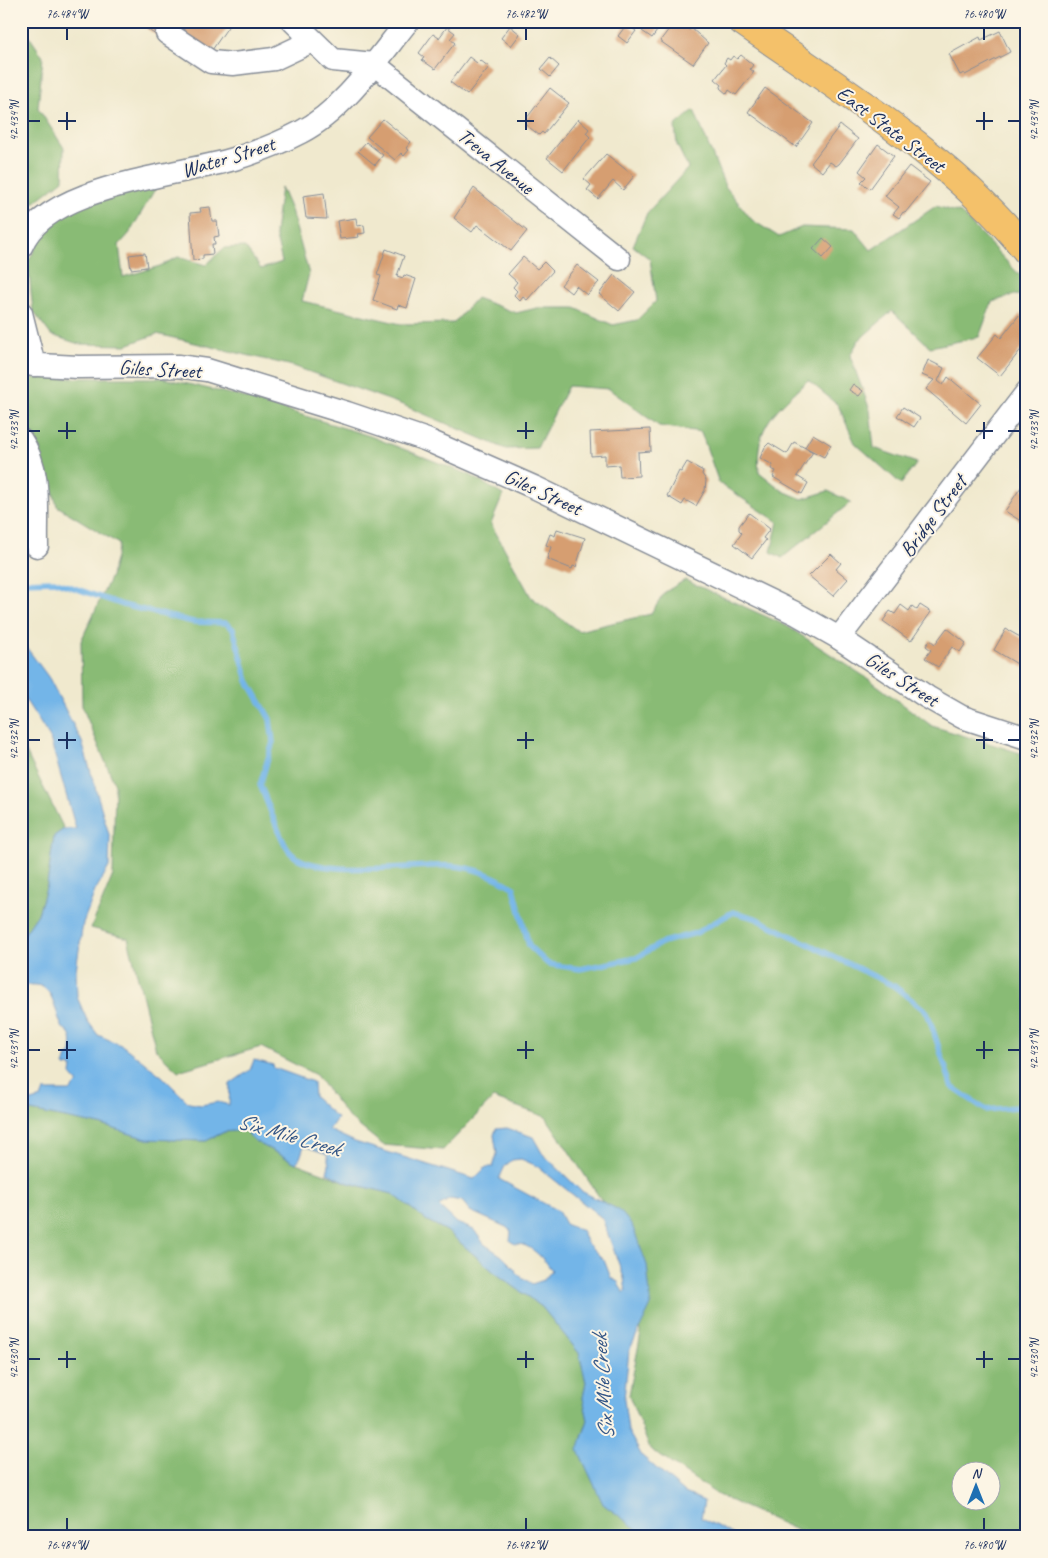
<svg xmlns="http://www.w3.org/2000/svg" width="1048" height="1558" font-family="Caveat,sans-serif">
	<style>
		.forest { fill: #89bb74; stroke: #527569; fill-rule: evenodd }
		.water { fill: #73b5e8; stroke: #4772a3; fill-rule: evenodd }
		.lines { fill: none; stroke-linecap: round; stroke-linejoin: round }
		.stream { stroke: #73b5e8; stroke-width: 5.5 }
		.building { fill: #d69e71 }
		.minor-casing { stroke: #868c96; stroke-width: 25 }
		.highway-casing { stroke: #868c96; stroke-width: 30 }
		.minor { stroke: #fff; stroke-width: 22 }
		.highway { stroke: #f4c16a; stroke-width: 28 }
		.ticks { fill: none; stroke: #1b2f5e; stroke-width: 2 }
		.labels { text-anchor: middle; dominant-baseline: central; stroke-width: 4; stroke-linejoin: round; paint-order: stroke }
		.street-label { font-size: 21px; fill: #1b2f5e; stroke: #fcf5e5 }
		.water-label { font-size: 22px; font-style: italic; fill: #355787; stroke: #fcf5e5 }
		.neatline { fill: none; stroke: #1b2f5e; stroke-width: 2 }
		.ticks-label { font-size: 12px; text-anchor: middle; fill: #1b2f5e }
	</style>
	<rect width="100%" height="100%" fill="#fcf5e5"/>
	<filter id="ink" filterUnits="userSpaceOnUse"><feTurbulence type="fractalNoise" baseFrequency=".02" numOctaves="2"/><feDisplacementMap in="SourceGraphic" scale="10" xChannelSelector="R" yChannelSelector="G"/><feConvolveMatrix kernelMatrix="1 2 1 2 8 2 1 2 1" color-interpolation-filters="sRGB"/></filter>
	<filter id="wash" filterUnits="userSpaceOnUse"><feTurbulence type="fractalNoise" baseFrequency=".0096" numOctaves="4" result="noise"/><feDisplacementMap in="SourceGraphic" scale="20" xChannelSelector="R" yChannelSelector="G"/><feGaussianBlur stdDeviation="1.12" result="paint"/><feColorMatrix in="noise" values="0 0 0 0 0 0 0 0 0 0 0 0 0 0 0 0 0 1.4 0 .05"/><feComposite in="paint" operator="in"/></filter>
	<g filter="url(#wash)">
		<rect width="100%" height="100%" fill="#f0e9ce"/>
		<g class="forest">
			<path d="M21,24L43,57L38,108L64,148L63,180L21,213Z"/>
			<path d="M694,110L725,186L752,220L779,237L802,227L854,229L871,250L936,206L961,213L1027,283V296L1014,295L992,302L979,337L930,347L892,311L858,341L850,356L870,410L874,448L917,463L901,484L855,443L838,405L808,380C777,410 754,424 759,472L783,491L802,499L828,491L851,502L782,558L771,552L778,522L719,483L701,432L659,426L609,389L568,386L537,448L506,449L403,405L293,366L157,334L126,345L79,344L51,335L33,311L28,262L47,226L85,203L158,184L129,234L119,245L123,277L160,266L178,257L206,265L224,248L245,247L261,269L282,262L275,233L281,187L291,210L309,274L302,301L401,324L454,323L476,298L516,313L537,308H575L613,325L637,320L656,301L650,259L633,246L647,213L688,168L677,145L675,126Z"/>
			<path d="M21,378H163L247,398L370,436L470,475L503,495L491,524L531,597L578,631L651,614L665,592L685,580L787,626L870,680L932,726L1027,755V1537H812L718,1495L650,1449L629,1395L641,1333L634,1249L546,1117L493,1098L443,1150L383,1145L349,1118L316,1075L261,1047L178,1071L156,1050L128,938L91,928L113,875L115,785L82,706L81,641L111,576L119,544L57,506L51,484L21,418ZM960,1470H990V1500H960Z"/>
			<path d="M21,742L64,829L54,836L47,885L38,914L21,939Z"/>
			<path d="M21,1109L105,1126L147,1139L206,1141L224,1132L244,1130L256,1142L296,1163L349,1183L393,1194L426,1220L447,1231L494,1272L542,1307L579,1353L586,1382L583,1398L588,1420L582,1437L603,1504L650,1537H21Z"/>
		</g>
		<path class="water" d="M21,640L49,678L82,742L110,838L109,867L95,891L83,923L76,970L77,997L87,1020L98,1035L123,1046L163,1077L189,1103L201,1105L218,1102L229,1105L230,1084L250,1070L254,1060L273,1065L274,1068L313,1082L314,1097L337,1118L329,1130L355,1142L474,1179L486,1167H493L497,1154L494,1135L496,1129L507,1128L533,1137L542,1153L581,1191L619,1210L632,1225L647,1265L651,1305L629,1351L624,1399L628,1431L642,1456L685,1493L704,1501L701,1518L738,1537H650L642,1533L603,1504L578,1450L588,1420L583,1398L586,1382L579,1353L542,1307L494,1272L447,1231L426,1220L393,1194L349,1183L327,1173L329,1165L327,1154L304,1146L300,1158L296,1163L256,1142L244,1130L224,1132L206,1141L147,1139L105,1126L21,1109V1098L32,1101L41,1098L44,1091H70L78,1083L71,1075L72,1067L64,1066L67,1056L71,1052C72,1039 73,1033 61,1027C61,1022 59,1020 58,1016C52,997 49,980 23,986L21,982V939L38,914L47,885L54,836L64,829H76L50,738L21,693ZM521,1159L537,1166L602,1218L624,1278L626,1292H623L618,1282L611,1278L604,1260L586,1242L582,1231L565,1224L558,1211L499,1179L505,1166L512,1160ZM450,1199L462,1201L470,1211L506,1227L511,1231L510,1241L515,1244C531,1243 543,1259 552,1270L544,1280L532,1284L516,1273L515,1269L502,1256L484,1244L474,1230L457,1223L439,1206Z"/>
		<g class="lines">
			<path class="stream" d="M21,582L54,581L123,605L193,622L226,623L233,629L248,681L270,719L273,742L260,785C267,800 280,840 289,851C312,881 417,863 454,866C477,868 495,876 514,888L529,946L548,964L580,969L636,958L663,942L696,933L733,912L755,918L894,986L927,1012L952,1087L986,1110L1027,1106"/>
		</g>
		<g id="blocks">
			<g class="building">
				<path d="M136,21H232L210,53L157,36Z"/>
				<path d="M649,21H664L652,38L642,31Z"/>
				<path d="M675,21L690,30L691,28L708,43L693,64L660,41Z"/>
				<path d="M627,24L636,31L627,43L618,36Z"/>
				<path d="M510,26L520,34L511,46L501,38Z"/>
				<path d="M447,27L455,33L450,39L455,43L435,69L422,60L424,57L419,53L433,34L439,38Z"/>
				<path d="M1000,31L1010,52L965,75L964,73L960,75L949,54L980,37L981,40Z"/>
				<path d="M741,55L753,65L750,69L754,72L736,95L729,90L727,94L720,88L722,85L715,79L726,65L724,63L727,58L730,60L733,56L737,59Z"/>
				<path d="M469,57L477,63L480,60L489,67L467,95L450,82Z"/>
				<path d="M550,58L559,66L550,77L541,69Z"/>
				<path d="M550,88L569,103L544,134L542,132L539,135L525,124L528,121L526,119Z"/>
				<path d="M765,88L813,123L796,147L748,112Z"/>
				<path d="M383,119L411,142L406,148L409,150L404,156L401,153L395,160L367,137Z"/>
				<path d="M578,119L589,129L586,133L590,137L563,171L547,158Z"/>
				<path d="M840,125L858,139L839,164L836,166L830,162L822,172L811,163Z"/>
				<path d="M366,142L383,155L375,165L358,151Z"/>
				<path d="M878,144L894,156L870,189L861,182L866,177L859,171Z"/>
				<path d="M606,154L634,176L623,190L613,181L598,199L587,190L591,185L584,179Z"/>
				<path d="M909,166L930,182L905,213L903,212L899,218L893,214L899,207L885,196Z"/>
				<path d="M474,188L527,231L511,251L477,225L472,232L454,218Z"/>
				<path d="M324,193L327,219L306,218L303,196Z"/>
				<path d="M210,207L212,221H217L219,236L214,237L215,244H212L213,254L203,255V259L193,260L190,213L201,212L200,208Z"/>
				<path d="M356,218L357,226L364,225L365,233L358,234L359,237L340,239L337,221Z"/>
				<path d="M823,238L833,247L823,258L813,249Z"/>
				<path d="M386,249L404,256L397,276L403,278L404,275L416,279L407,308L398,305L397,309L373,300L381,276L377,275Z"/>
				<path d="M145,253L147,267L131,269L129,255Z"/>
				<path d="M523,257L537,269L544,262L553,271L527,300L523,297L520,301L514,295L517,291L513,287L517,282L508,274Z"/>
				<path d="M577,265L599,282L587,295L576,286L571,293L561,285Z"/>
				<path d="M614,275L635,292L619,311L599,294Z"/>
				<path d="M1020,314L1027,320V328L1023,333L1027,336V342L1000,376L977,358L997,334L1001,338Z"/>
				<path d="M928,360L944,368L938,381L943,385L948,377L981,404L966,423L926,389L934,380L922,375Z"/>
				<path d="M853,384L863,391L859,396L849,390Z"/>
				<path d="M903,407L920,418L914,427L897,416Z"/>
				<path d="M650,429L651,451L638,452L639,476L620,477L619,465L605,466V455L591,456L590,432Z"/>
				<path d="M813,434L831,445L824,457L805,447Z"/>
				<path d="M794,442L813,452L797,476L808,483L802,494L773,477L776,471L771,469L773,465L760,458L765,447L769,443L787,454Z"/>
				<path d="M687,462L703,471L702,474L706,480L705,490L696,506L685,500L682,505L667,496L679,471L681,472Z"/>
				<path d="M1021,487L1027,491V525L1005,511Z"/>
				<path d="M749,513L770,529L763,538L766,540L752,558L734,544L742,533L739,530V526Z"/>
				<path d="M557,529L585,538L576,567L573,566L572,569L547,559L551,547L546,545L550,534L555,536Z"/>
				<path d="M831,554L841,563L836,569L848,579L833,596L809,576Z"/>
				<path d="M901,605L909,611L912,606L917,610L920,605L931,612L911,641L883,621L890,611L895,614Z"/>
				<path d="M947,628L966,643L960,652L952,647L938,667L925,658L931,650L926,646L930,640L935,644Z"/>
				<path d="M1006,629L1027,641V664L1024,668L994,650Z"/>
			</g>
		</g>
	</g>
	<g filter="url(#ink)">
		<use href="#blocks" fill-opacity="0" stroke="#868c96" stroke-width="1"/>
		<g class="lines">
			<g class="minor-casing">
				<g id="minor">
					<path d="M293,21L333,60L374,64L619,259"/>
					<path d="M167,33L211,62L233,64L274,59L312,41"/>
					<path d="M21,247C44,185 178,176 234,159C257,152 280,143 301,132C344,110 378,58 408,21"/>
					<path d="M21,313L34,365"/>
					<path d="M21,364L78,367L178,366L207,370L347,413L427,440L536,488L795,613L839,638L927,697L962,717L1027,738"/>
					<path d="M21,440C42,471 36,510 37,546"/>
					<path d="M839,638L1027,392"/>
				</g>
			</g>
			<g class="highway-casing">
				<path id="highway" d="M742,21C841,90 950,156 1027,251"/>
			</g>
			<use href="#minor" class="minor"/>
			<use href="#highway" class="highway"/>
		</g>
	</g>
	<path class="ticks" d="M67,28V40M526,28V40M984,28V40M67,112V130M526,112V130M984,112V130M28,121H40M58,121H76M517,121H534M976,121H993M1008,121H1020M67,422V439M526,422V439M984,422V439M28,431H40M58,431H76M517,431H534M976,431H993M1008,431H1020M67,732V749M526,732V749M984,732V749M28,740H40M58,740H76M517,740H534M976,740H993M1008,740H1020M67,1041V1059M526,1041V1059M984,1041V1059M28,1050H40M58,1050H76M517,1050H534M976,1050H993M1008,1050H1020M67,1351V1368M526,1351V1368M984,1351V1368M28,1359H40M58,1359H76M517,1359H534M976,1359H993M1008,1359H1020M67,1518V1530M526,1518V1530M984,1518V1530"/>
	<g class="labels">
		<g class="street-label">
			<text transform="translate(891 129) rotate(37)">East State Street</text>
			<text transform="translate(228 157) rotate(-17)">Water Street</text>
			<text transform="translate(496 161) rotate(39)">Treva Avenue</text>
			<text transform="translate(160 369) rotate(3)">Giles Street</text>
			<text transform="translate(543 492) rotate(25)">Giles Street</text>
			<text transform="translate(933 516) rotate(-53)">Bridge Street</text>
			<text transform="translate(902 679) rotate(33)">Giles Street</text>
		</g>
		<g class="water-label">
			<text transform="translate(289 1135) rotate(16)">Six Mile Creek</text>
			<text transform="translate(603 1387) rotate(-94)">Six Mile Creek</text>
		</g>
	</g>
	<rect width="1048" height="1558" fill="none" stroke="#fcf5e5" stroke-width="55"/>
	<g transform="translate(976 1486)"><circle r="24" fill="#fcf5e5" stroke="#a2a6af"/>
	<path d="M0-4L9 19L0 12L-9 19Z" fill="#1f6fb2"/>
	<text y="-8" font-size="14" font-weight="bold" text-anchor="middle" fill="#1b2f5e">N</text>
	</g>
	<rect x="28" y="28" width="992" height="1502" class="neatline"/>
	<g class="ticks-label">
		<text x="67" y="18">76.484°W</text>
		<text x="526" y="18">76.482°W</text>
		<text x="984" y="18">76.480°W</text>
		<text transform="translate(14 121) rotate(-90)" y="4">42.434°N</text>
		<text transform="translate(1034 121) rotate(-90)" y="4">42.434°N</text>
		<text transform="translate(14 431) rotate(-90)" y="4">42.433°N</text>
		<text transform="translate(1034 431) rotate(-90)" y="4">42.433°N</text>
		<text transform="translate(14 740) rotate(-90)" y="4">42.432°N</text>
		<text transform="translate(1034 740) rotate(-90)" y="4">42.432°N</text>
		<text transform="translate(14 1050) rotate(-90)" y="4">42.431°N</text>
		<text transform="translate(1034 1050) rotate(-90)" y="4">42.431°N</text>
		<text transform="translate(14 1359) rotate(-90)" y="4">42.430°N</text>
		<text transform="translate(1034 1359) rotate(-90)" y="4">42.430°N</text>
		<text x="67" y="1549">76.484°W</text>
		<text x="526" y="1549">76.482°W</text>
		<text x="984" y="1549">76.480°W</text>
	</g>
</svg>
